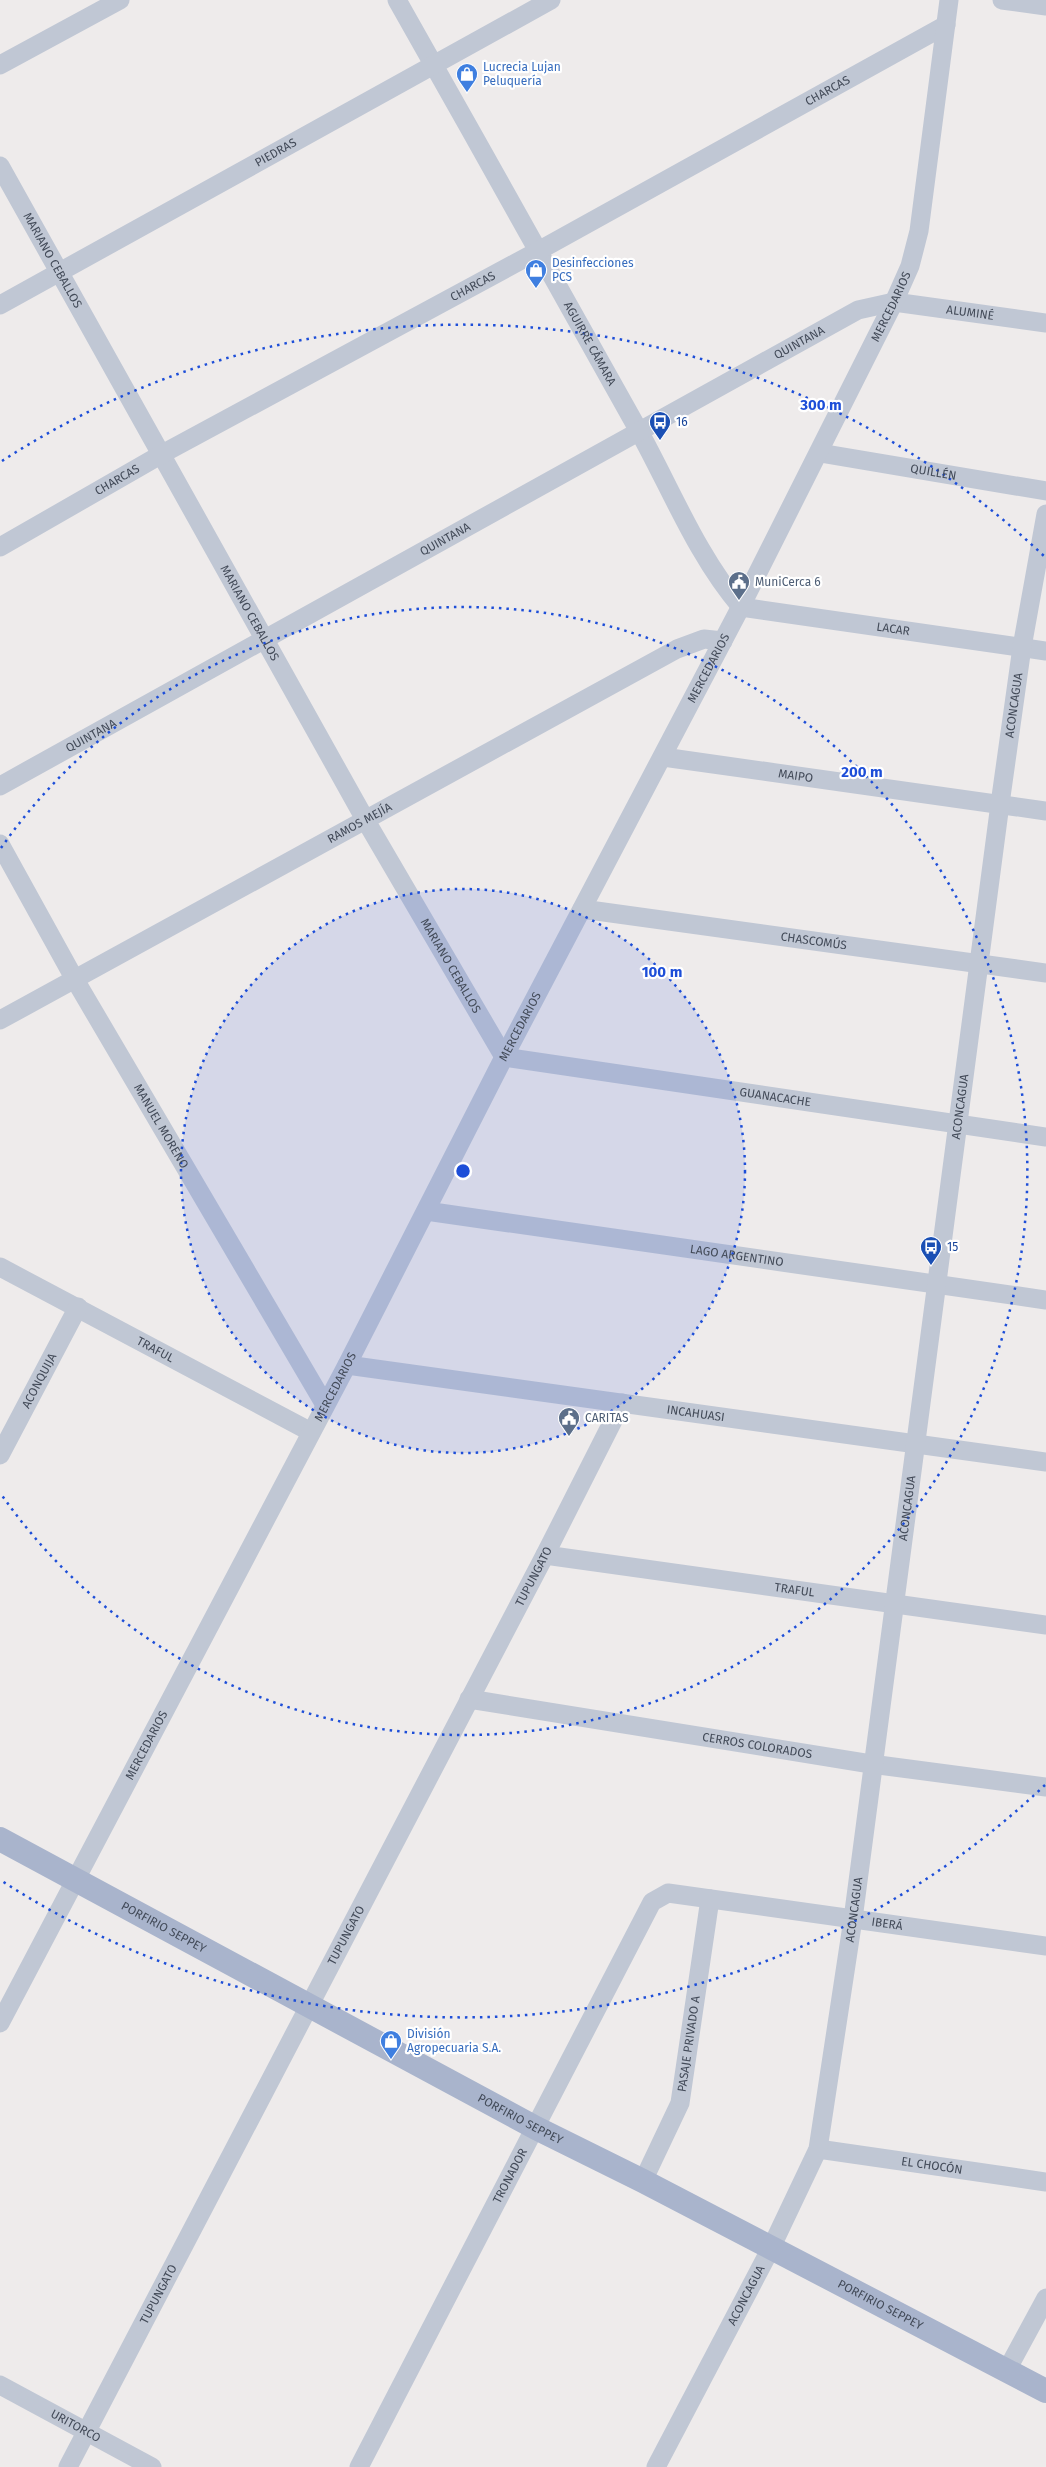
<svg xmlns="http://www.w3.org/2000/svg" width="1046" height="2467" font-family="'Fira Sans',sans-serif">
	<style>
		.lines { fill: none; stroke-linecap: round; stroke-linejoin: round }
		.minor { stroke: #c0c7d4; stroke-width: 19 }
		.major { stroke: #a9b4cc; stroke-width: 24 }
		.ring { fill: none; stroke: #1d4ed8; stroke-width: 2.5; stroke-dasharray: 2.5 5 }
		.labels { text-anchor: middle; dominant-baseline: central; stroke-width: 4.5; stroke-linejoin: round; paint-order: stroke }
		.shop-label { font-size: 12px; fill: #366cbe; stroke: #fff; text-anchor: start }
		.street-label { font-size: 12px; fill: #434b59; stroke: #fff }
		.transit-label { font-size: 12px; fill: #164399; stroke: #fff; text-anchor: start }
		.service-label { font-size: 12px; fill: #4e5e75; stroke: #fff; text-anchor: start }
		.centre { fill: #1d4ed8; stroke: #fff; stroke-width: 2.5 }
		.ring-label { font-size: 15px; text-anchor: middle; font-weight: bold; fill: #1d4ed8; stroke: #fff; stroke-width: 4.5; stroke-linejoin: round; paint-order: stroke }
	</style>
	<rect width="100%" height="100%" fill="#eeebeb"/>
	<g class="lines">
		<g class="minor">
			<path id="s1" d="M397,0C477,141 556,283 635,424C669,484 696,555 741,607L1046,651"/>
			<path d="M1002,0L1046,6"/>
			<path d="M0,65L120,0"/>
			<path id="s2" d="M0,166L366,821L504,1057L1046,1137"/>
			<path id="s3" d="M0,305L551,0"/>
			<path id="s4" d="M820,453L1046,491"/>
			<path id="s5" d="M0,547L162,454L538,251L946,25"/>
			<path id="s6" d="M663,757L1046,811"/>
			<path id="s7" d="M0,786L858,310L894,302L1046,323"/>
			<path id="s8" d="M0,844L74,978L325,1405"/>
			<path id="s9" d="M582,909L1046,973"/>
			<path id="s10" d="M0,1020L677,649L704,639L723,641"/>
			<path id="s11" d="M426,1211L1046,1300"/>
			<path id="s12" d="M0,1267L311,1432"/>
			<path id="s13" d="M347,1365L1046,1462"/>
			<path id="s14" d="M0,1455L78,1307"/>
			<path id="s15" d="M545,1555L1046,1625"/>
			<path id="s16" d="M469,1699L871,1764L1046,1787"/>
			<path id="s17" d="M0,2023L347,1365L504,1057L737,614L894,302L910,266L919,231L949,0"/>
			<path id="s18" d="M818,2149L1046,2182"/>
			<path id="s19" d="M643,2181L680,2103L710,1899"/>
			<path d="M1007,2370L1046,2298"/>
			<path id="s20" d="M0,2385L152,2467"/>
			<path id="s21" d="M68,2467L545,1555L622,1403"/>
			<path id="s22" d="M359,2467L652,1902L668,1893L1046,1946"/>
			<path id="s23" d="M656,2467L771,2248L818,2149L853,1919L1000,804L1022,647L1046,514"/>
		</g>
		<path class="major" id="s24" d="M0,1839L536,2128L643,2181L1046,2391"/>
	</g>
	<circle cx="463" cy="1171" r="282" fill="#1d4ed8" fill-opacity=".12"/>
	<g class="ring">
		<circle cx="463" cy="1171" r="282"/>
		<path d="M1 848A564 564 0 1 1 1 1494"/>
		<path d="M1045 1785A846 846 0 0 1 2 1881M2 461A846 846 0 0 1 1045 557"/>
	</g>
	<defs>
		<g id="shop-pin" transform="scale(1.125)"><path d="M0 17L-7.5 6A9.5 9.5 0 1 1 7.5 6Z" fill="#3f7fe0" stroke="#fff"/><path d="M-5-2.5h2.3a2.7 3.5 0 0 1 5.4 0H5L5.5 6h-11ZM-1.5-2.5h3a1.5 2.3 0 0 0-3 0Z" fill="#fff"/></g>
		<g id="bus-pin" transform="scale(1.125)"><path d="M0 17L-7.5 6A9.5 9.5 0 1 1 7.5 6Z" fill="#1a4fb4" stroke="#fff"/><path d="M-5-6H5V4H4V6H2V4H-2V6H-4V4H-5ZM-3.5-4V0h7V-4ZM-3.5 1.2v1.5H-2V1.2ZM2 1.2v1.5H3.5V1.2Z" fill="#fff"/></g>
		<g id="civic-pin" transform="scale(1.125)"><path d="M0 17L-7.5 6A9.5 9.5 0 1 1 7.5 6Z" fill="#5c6f8a" stroke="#fff"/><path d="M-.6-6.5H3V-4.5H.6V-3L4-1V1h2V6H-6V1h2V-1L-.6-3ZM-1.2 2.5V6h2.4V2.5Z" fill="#fff"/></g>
	</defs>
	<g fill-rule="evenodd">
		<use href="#shop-pin" x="467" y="74"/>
		<use href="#shop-pin" x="536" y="270"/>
		<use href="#bus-pin" x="660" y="422"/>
		<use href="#civic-pin" x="739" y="582"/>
		<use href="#bus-pin" x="931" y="1247"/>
		<use href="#civic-pin" x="569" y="1418"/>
		<use href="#shop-pin" x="391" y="2041"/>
	</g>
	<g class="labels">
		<g class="shop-label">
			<text x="483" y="67">Lucrecia Lujan<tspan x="483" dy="14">Peluquería</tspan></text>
			<text x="552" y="263">Desinfecciones<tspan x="552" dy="14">PCS</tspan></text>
			<text x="407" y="2034">División<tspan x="407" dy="14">Agropecuaria S.A.</tspan></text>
		</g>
		<g class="street-label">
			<text stroke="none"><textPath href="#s5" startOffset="945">CHARCAS</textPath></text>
			<text stroke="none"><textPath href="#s3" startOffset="315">PIEDRAS</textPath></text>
			<text stroke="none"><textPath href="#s2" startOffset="108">MARIANO CEBALLOS</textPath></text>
			<text stroke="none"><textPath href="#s5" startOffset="540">CHARCAS</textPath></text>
			<text stroke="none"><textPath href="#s17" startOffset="1934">MERCEDARIOS</textPath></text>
			<text stroke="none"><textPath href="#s7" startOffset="1095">ALUMINÉ</textPath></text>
			<text stroke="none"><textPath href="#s7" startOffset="914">QUINTANA</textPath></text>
			<text stroke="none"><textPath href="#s1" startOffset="394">AGUIRRE CÁMARA</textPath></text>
			<text stroke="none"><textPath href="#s4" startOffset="115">QUILLÉN</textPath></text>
			<text stroke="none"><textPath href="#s5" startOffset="135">CHARCAS</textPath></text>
			<text stroke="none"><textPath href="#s7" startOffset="509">QUINTANA</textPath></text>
			<text stroke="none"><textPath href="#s2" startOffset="512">MARIANO CEBALLOS</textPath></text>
			<text stroke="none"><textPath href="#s1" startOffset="852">LACAR</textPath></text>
			<text stroke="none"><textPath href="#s17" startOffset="1529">MERCEDARIOS</textPath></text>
			<text stroke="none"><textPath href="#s23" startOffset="1814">ACONCAGUA</textPath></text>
			<text stroke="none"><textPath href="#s7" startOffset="104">QUINTANA</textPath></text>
			<text stroke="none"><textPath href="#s6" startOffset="134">MAIPO</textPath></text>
			<text stroke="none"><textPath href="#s10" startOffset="410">RAMOS MEJÍA</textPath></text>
			<text stroke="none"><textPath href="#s9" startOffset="234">CHASCOMÚS</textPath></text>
			<text stroke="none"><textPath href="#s2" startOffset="918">MARIANO CEBALLOS</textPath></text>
			<text stroke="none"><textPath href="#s17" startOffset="1124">MERCEDARIOS</textPath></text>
			<text stroke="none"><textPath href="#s2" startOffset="1298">GUANACACHE</textPath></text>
			<text stroke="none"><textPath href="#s23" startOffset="1409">ACONCAGUA</textPath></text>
			<text stroke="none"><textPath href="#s8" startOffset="325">MANUEL MORENO</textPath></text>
			<text stroke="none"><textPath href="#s11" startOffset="314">LAGO ARGENTINO</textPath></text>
			<text stroke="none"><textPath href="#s12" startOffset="176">TRAFUL</textPath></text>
			<text stroke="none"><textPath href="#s14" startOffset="84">ACONQUIJA</textPath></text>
			<text stroke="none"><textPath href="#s17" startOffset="719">MERCEDARIOS</textPath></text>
			<text stroke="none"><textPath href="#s13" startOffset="352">INCAHUASI</textPath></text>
			<text stroke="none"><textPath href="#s23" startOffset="1004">ACONCAGUA</textPath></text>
			<text stroke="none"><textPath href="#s21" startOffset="1005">TUPUNGATO</textPath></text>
			<text stroke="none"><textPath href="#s15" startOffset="252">TRAFUL</textPath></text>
			<text stroke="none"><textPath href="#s17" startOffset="314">MERCEDARIOS</textPath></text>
			<text stroke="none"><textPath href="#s16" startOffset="292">CERROS COLORADOS</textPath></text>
			<text stroke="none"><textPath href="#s23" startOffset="599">ACONCAGUA</textPath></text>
			<text stroke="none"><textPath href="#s22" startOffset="876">IBERÁ</textPath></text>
			<text stroke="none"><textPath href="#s24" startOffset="186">PORFIRIO SEPPEY</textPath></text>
			<text stroke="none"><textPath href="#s21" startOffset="600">TUPUNGATO</textPath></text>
			<text stroke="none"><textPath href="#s19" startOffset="146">PASAJE PRIVADO A</textPath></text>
			<text stroke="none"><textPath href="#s24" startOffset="591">PORFIRIO SEPPEY</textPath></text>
			<text stroke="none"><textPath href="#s18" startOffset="115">EL CHOCÓN</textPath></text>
			<text stroke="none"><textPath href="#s22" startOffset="328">TRONADOR</textPath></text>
			<text stroke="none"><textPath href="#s21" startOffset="195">TUPUNGATO</textPath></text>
			<text stroke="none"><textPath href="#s23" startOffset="194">ACONCAGUA</textPath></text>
			<text stroke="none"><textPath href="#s24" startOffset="996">PORFIRIO SEPPEY</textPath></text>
			<text stroke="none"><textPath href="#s20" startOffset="86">URITORCO</textPath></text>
		</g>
		<g class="transit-label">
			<text x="676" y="422">16</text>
			<text x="947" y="1247">15</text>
		</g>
		<g class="service-label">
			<text x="755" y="582">MuniCerca 6</text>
			<text x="585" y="1418">CARITAS</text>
		</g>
	</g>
	<circle cx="463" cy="1171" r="8" class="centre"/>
	<g class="ring-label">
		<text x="821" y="410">300 m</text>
		<text x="862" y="777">200 m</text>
		<text x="662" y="977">100 m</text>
	</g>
</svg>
